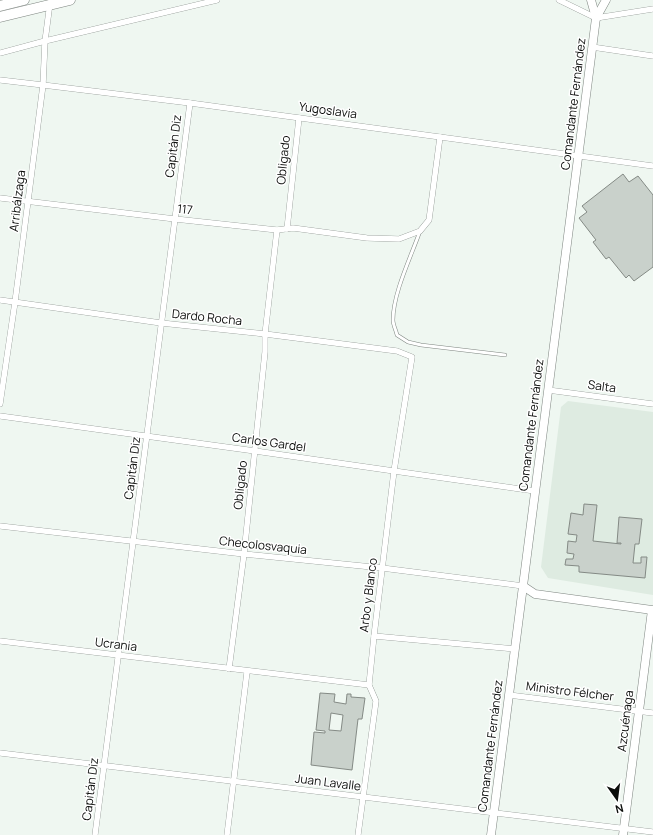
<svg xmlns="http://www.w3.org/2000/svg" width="653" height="835" font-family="Manrope,sans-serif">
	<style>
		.built { fill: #deebe1 }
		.building { fill: #c9d1cb; stroke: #848a85; fill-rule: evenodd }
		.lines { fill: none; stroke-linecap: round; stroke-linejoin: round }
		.lane-casing { stroke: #7e8580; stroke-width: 4 }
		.street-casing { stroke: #7e8580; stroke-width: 6 }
		.secondary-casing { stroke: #7e8580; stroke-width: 9 }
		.highway-casing { stroke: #7e8580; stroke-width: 11 }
		.lane { stroke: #fff; stroke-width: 3 }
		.street { stroke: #fff; stroke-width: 5.5 }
		.secondary { stroke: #fff; stroke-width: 8 }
		.highway { stroke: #fff; stroke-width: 10 }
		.labels { text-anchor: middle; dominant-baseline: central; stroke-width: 3; stroke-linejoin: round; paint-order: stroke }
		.street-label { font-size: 12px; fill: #0b0d0b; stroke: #fff }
	</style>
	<rect width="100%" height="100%" fill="#eff7f1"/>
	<path class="built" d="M568,401L653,412V595L548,578L541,567L561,407Z"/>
	<g class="building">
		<path d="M623,174L629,182L638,176L653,195V267L634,281L629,275L626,278L609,257L606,259L593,242L596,240L579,218L587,212L582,206Z"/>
		<path d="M584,504L597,505L593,541L621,544V543H617L619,517L642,519L639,544H635L633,563H641V557H647L645,578L579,572V566L565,565L566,559H573L574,554L567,553L568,541L576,542L577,535L568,534L571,513L583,515Z"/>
		<path d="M320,693L335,694L334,702L346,704L347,694H351V697L365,698L362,719H358L352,770L311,765L314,732L325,733V731L316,730ZM331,713L343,715L341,731L329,730Z"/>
	</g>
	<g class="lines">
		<g class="lane-casing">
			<path id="lane" d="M420,231C411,257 393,293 393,320C393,325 396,330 397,335L408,342L421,345L505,355"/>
		</g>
		<g class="street-casing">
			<g id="street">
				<path d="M559,0L596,18L653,9"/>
				<path d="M592,47L653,56"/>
				<path d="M0,53L45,41L217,0"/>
				<path d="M0,80L43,85L190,103L653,166"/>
				<path d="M0,198L175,219L277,230L293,228L367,238L399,239L420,231L429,220L440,137"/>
				<path d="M287,229L299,118"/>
				<path d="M0,300L161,323L265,334L397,351L412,357L394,471L374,636L369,685L376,701L358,835"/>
				<path d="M548,390L653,404"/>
				<path d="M0,404L15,302L43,85L45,41L50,3"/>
				<path d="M0,416L255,451L394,471L535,491"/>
				<path d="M0,526L244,554L382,568L523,586"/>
				<path d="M374,636L515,649"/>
				<path d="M0,641C123,656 246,671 369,685"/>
				<path d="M229,669L244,554L265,352V334L277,230"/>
				<path d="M509,695L653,713"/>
				<path d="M0,753L653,832"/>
				<path d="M95,835L190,103"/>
				<path d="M227,835L247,672"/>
			</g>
		</g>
		<g class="secondary-casing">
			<g id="secondary">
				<path d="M591,0L596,18"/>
				<path d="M523,586L535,594L652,610L623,835"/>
				<path d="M491,835L596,18L606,0"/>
			</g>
		</g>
		<g class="highway-casing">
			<g id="highway">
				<path d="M0,6L24,0"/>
				<path d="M0,17L70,0"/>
			</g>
		</g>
		<use href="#lane" class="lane"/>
		<use href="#street" class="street"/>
		<use href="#secondary" class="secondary"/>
		<use href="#highway" class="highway"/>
	</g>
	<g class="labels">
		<g class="street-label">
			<text transform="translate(573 104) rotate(-83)">Comandante Fernández</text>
			<text transform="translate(328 110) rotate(8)">Yugoslavia</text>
			<text transform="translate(173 146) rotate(-83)">Capitán Diz</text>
			<text transform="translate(283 160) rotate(-84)">Obligado</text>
			<text transform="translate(17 201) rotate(-83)">Arribálzaga</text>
			<text transform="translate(185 209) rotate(6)">117</text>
			<text transform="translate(207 317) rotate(6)">Dardo Rocha</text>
			<text transform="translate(602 386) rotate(8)">Salta</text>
			<text transform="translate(531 425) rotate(-83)">Comandante Fernández</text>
			<text transform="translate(269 442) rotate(8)">Carlos Gardel</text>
			<text transform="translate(132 468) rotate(-83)">Capitán Diz</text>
			<text transform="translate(240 485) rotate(-84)">Obligado</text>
			<text transform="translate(263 545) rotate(6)">Checolosvaquia</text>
			<text transform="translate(368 595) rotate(-83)">Arbo y Blanco</text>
			<text transform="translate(116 644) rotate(7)">Ucrania</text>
			<text transform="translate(570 691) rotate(7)">Ministro Félcher</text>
			<text transform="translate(625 721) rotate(-83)">Azcuénaga</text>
			<text transform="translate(490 746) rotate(-83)">Comandante Fernández</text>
			<text transform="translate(328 782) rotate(7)">Juan Lavalle</text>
			<text transform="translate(90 789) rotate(-83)">Capitán Diz</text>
		</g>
	</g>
	<g transform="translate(617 799) rotate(166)" stroke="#ffffff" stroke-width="3" paint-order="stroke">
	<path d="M0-3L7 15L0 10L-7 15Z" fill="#0b0d0b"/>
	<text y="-6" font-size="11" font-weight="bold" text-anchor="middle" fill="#0b0d0b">N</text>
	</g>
</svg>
